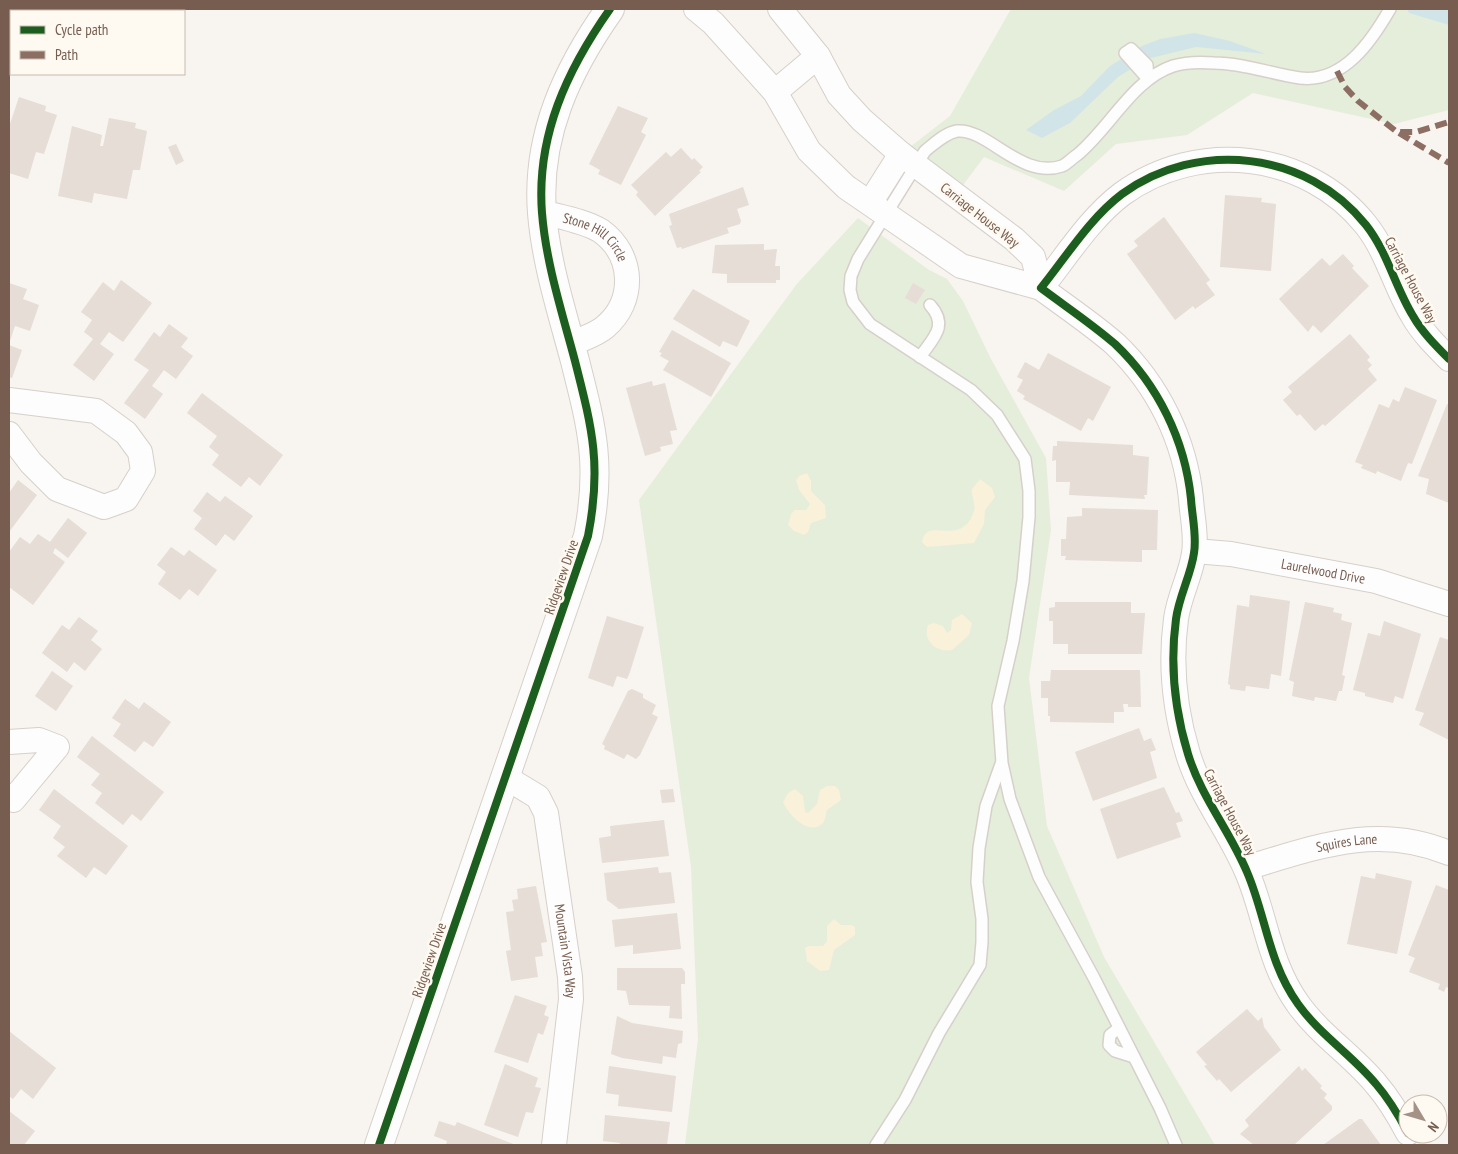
<svg xmlns="http://www.w3.org/2000/svg" width="1458" height="1154" font-family="'PT Sans Narrow',sans-serif">
	<style>
		.green { fill: #e5eeda }
		.sand { fill: #f9f1da }
		.water { fill: #d1e5e8 }
		.building { fill: #e5ddd6 }
		.lines { fill: none; stroke-linecap: round; stroke-linejoin: round }
		.lane-casing { stroke: #d6d0ca; stroke-width: 14 }
		.street-casing { stroke: #d6d0ca; stroke-width: 26 }
		.secondary-casing { stroke: #d6d0c9; stroke-width: 30 }
		.lane { stroke: #fefdfd; stroke-width: 11 }
		.street { stroke: #fefdfd; stroke-width: 24 }
		.secondary { stroke: #fefdfd; stroke-width: 28 }
		.quiet { stroke: #8d6e63; stroke-width: 6; stroke-dasharray: 12 6; stroke-linecap: butt }
		.cycleway-casing { stroke: #fef9f1; stroke-width: 11 }
		.cycleway { stroke: #1b5e20; stroke-width: 8 }
		.labels { text-anchor: middle; dominant-baseline: central; stroke-width: 5; stroke-linejoin: round; paint-order: stroke }
		.street-label { font-size: 14px; fill: #765d4f; stroke: #fef9f1 }
	</style>
	<rect width="100%" height="100%" fill="#f8f4ef"/>
	<g class="green">
		<path d="M1011,9H1449V110L1394,124L1253,93L1187,135L1116,144L1064,191L984,157L963,185L910,147L950,116Z"/>
		<path d="M858,218L929,270L947,279L963,301L991,359L1046,458L1051,530L1029,678L1047,826L1104,957L1215,1145H685L698,1039L691,867L639,500L796,285Z"/>
	</g>
	<g class="sand">
		<path d="M807,473L811,481V491L825,505L826,518L811,523L808,532L804,535L794,531L788,525L791,514L795,510H806L810,504L799,490L796,480L799,476Z"/>
		<path d="M980,479L992,488L995,497L985,510L984,524L974,543L927,547L922,542C926,514 961,550 974,511C976,504 971,496 972,489Z"/>
		<path d="M962,614L972,623L969,635L952,650C937,653 922,641 928,625L934,623L943,626L947,633L951,630L952,620Z"/>
		<path d="M827,786H835L839,790L841,800L827,810C825,815 826,820 822,824C808,836 788,814 783,802L788,793L795,789L803,796L805,812L808,813L817,804L820,790Z"/>
		<path d="M834,919L841,925H851L855,927V935L834,950L829,970L820,971L807,961L805,948L808,946H823L827,941V926Z"/>
	</g>
	<g class="water">
		<path d="M1407,9H1449V25L1409,13Z"/>
		<path d="M1194,33L1230,41L1266,54L1196,47L1147,59L1118,77L1070,123L1042,138L1026,130L1054,110L1081,96L1110,66L1142,46L1160,39Z"/>
	</g>
	<g class="building">
		<path d="M19,97L46,106L45,111L57,115L44,154L36,152L28,179L9,173V124H10Z"/>
		<path d="M618,106L648,118L641,132L646,135L621,185L598,174L600,170L589,164Z"/>
		<path d="M109,118L136,123L135,128L147,131L140,170H133L127,199L94,193L92,203L58,196L72,126L102,135L100,146H103Z"/>
		<path d="M176,144L184,161L176,165L168,147Z"/>
		<path d="M681,148L692,160L694,158L703,167L699,171L701,172L655,216L636,195L638,192L631,185L666,152L671,157Z"/>
		<path d="M743,187L749,205L737,209L741,221L740,224L727,228L729,233L682,249L681,247L677,248L669,226L672,225L669,214Z"/>
		<path d="M1225,195L1262,198L1261,202L1276,204L1271,271L1220,267Z"/>
		<path d="M1164,217L1210,280L1206,283L1215,295L1195,309L1193,306L1175,320L1127,254L1138,246L1134,241Z"/>
		<path d="M764,244V250L777,249L775,266H780V280H776V283H727V274L712,273L715,245Z"/>
		<path d="M1343,254L1354,266L1352,268L1369,286L1321,333L1313,325L1308,332L1279,299L1322,258L1330,266Z"/>
		<path d="M121,280L152,303L123,342L109,332L100,344L114,354L94,381L73,365L93,339L84,332L92,320L81,312L103,282L114,291Z"/>
		<path d="M9,283L27,289L23,299L39,305L30,331L15,326L9,344Z"/>
		<path d="M913,283L925,290L916,304L905,298Z"/>
		<path d="M693,289L750,321L737,347L723,341L720,347L673,319Z"/>
		<path d="M169,324L188,338L181,347L193,356L176,379L164,370L152,386L163,394L145,419L124,403L149,370L134,360L154,332L160,337Z"/>
		<path d="M672,330L731,363L711,397L663,370L669,361L660,356L662,353L659,352Z"/>
		<path d="M1350,334L1370,357L1367,360L1372,365L1368,369L1377,380L1325,426L1323,424L1315,431L1300,414L1297,416L1283,400L1292,392L1288,387Z"/>
		<path d="M9,345L22,350L12,378L9,377Z"/>
		<path d="M1048,353L1111,387L1093,421L1088,418L1081,431L1023,399L1025,396L1017,391L1023,380L1017,377L1025,362L1039,370Z"/>
		<path d="M652,381L653,386L665,383L677,430L670,431L673,444L660,447L661,451L645,456L626,388Z"/>
		<path d="M1405,387L1437,400L1412,464L1408,463L1401,481L1377,471L1376,474L1361,468L1363,465L1355,462L1379,404L1389,408L1393,399L1399,402Z"/>
		<path d="M202,393L283,455L260,486L249,477L241,487L212,465L219,455L209,447L217,436L187,413Z"/>
		<path d="M1447,404L1449,405V503L1426,494L1429,479L1418,476Z"/>
		<path d="M1057,441L1133,445V455L1149,457L1147,495H1144L1145,499L1069,495L1070,482H1056V460L1052,461L1053,446H1057Z"/>
		<path d="M18,480L37,495L9,532V493Z"/>
		<path d="M207,492L220,502L225,496L253,516L234,541L225,534L216,546L194,529L202,518L193,511Z"/>
		<path d="M1082,508L1158,510L1157,550H1142V562L1065,560L1066,556H1061V539H1066L1067,517L1082,516Z"/>
		<path d="M68,518L87,533L68,558L55,548L53,553L65,562L33,605L9,587V552L20,537L30,544L38,534L50,542Z"/>
		<path d="M171,547L184,556L189,550L217,570L198,596L189,589L180,600L158,584L166,572L157,565Z"/>
		<path d="M1250,595L1290,601L1281,676L1271,674L1269,689L1246,686L1245,691L1230,689V685L1228,684L1237,605L1249,607Z"/>
		<path d="M1055,602H1131V613H1145L1142,654H1068V644H1053V621H1049V608L1055,607Z"/>
		<path d="M1305,602L1334,608L1333,612L1342,614L1341,620L1352,623L1342,675L1345,676L1342,691H1339L1336,701L1315,697L1314,701L1292,696L1294,682L1289,680Z"/>
		<path d="M607,616L644,627L630,672L627,679L617,676L613,687L588,678Z"/>
		<path d="M79,617L98,631L91,640L102,649L85,671L74,662L67,672L42,653L62,625L69,630Z"/>
		<path d="M1384,621L1421,634L1403,699L1395,696L1393,703L1365,696V693L1353,690L1368,633L1380,636Z"/>
		<path d="M1440,637L1449,640V740L1419,725L1424,713L1415,710Z"/>
		<path d="M1051,670H1140L1141,707H1128V704H1123L1124,712H1114V723L1050,722V716H1048V698H1041V681H1050Z"/>
		<path d="M52,671L73,686L56,711L35,696Z"/>
		<path d="M632,689L643,694V698L656,705L652,714L658,717L640,755L636,759L627,754L624,759L604,749L605,746L602,744L628,691Z"/>
		<path d="M125,699L139,709L144,702L171,722L153,747L144,741L135,752L113,736L121,724L112,718Z"/>
		<path d="M1139,728L1144,741L1151,738L1156,750L1150,752L1157,778L1093,801L1075,752Z"/>
		<path d="M92,736L164,792L141,821L132,814L123,825L95,803L102,793L91,785L100,774L77,757Z"/>
		<path d="M1164,787L1176,813L1179,812L1183,821L1176,823L1181,837L1117,859L1100,809Z"/>
		<path d="M54,789L128,846L106,875L94,867L86,878L57,856L65,847L53,838L61,826L39,810Z"/>
		<path d="M673,789L675,802L662,803L660,790Z"/>
		<path d="M664,820L669,856L602,863L599,838L611,836L610,826Z"/>
		<path d="M658,867L659,873L671,872L675,903L619,909L607,900L604,873Z"/>
		<path d="M1376,873L1412,881L1397,954L1347,944L1361,876L1375,879Z"/>
		<path d="M1436,885L1449,890V988L1446,987L1444,992L1438,989L1440,984L1409,972L1415,958L1408,955Z"/>
		<path d="M536,886L547,942L541,943L543,956L535,957L538,977L511,981L506,951L511,950L506,912L514,911L512,900L518,899L517,889Z"/>
		<path d="M677,913L681,949L633,954V945L615,947L612,920Z"/>
		<path d="M617,968H682L685,972V984H681L682,1019L669,1018L670,1006L629,1005L626,991L617,990Z"/>
		<path d="M515,995L547,1006L544,1015L549,1017L543,1035L538,1033L528,1063L494,1052Z"/>
		<path d="M1247,1009L1258,1021L1262,1017L1264,1027L1281,1050L1231,1092L1219,1079L1217,1081L1204,1066L1207,1065L1196,1052Z"/>
		<path d="M617,1016L632,1023L683,1031L682,1043L678,1044L676,1058L663,1056L662,1064L622,1058L611,1054Z"/>
		<path d="M9,1031L56,1068L33,1099L21,1089L13,1099L9,1096Z"/>
		<path d="M505,1064L538,1078L535,1087L541,1088L533,1113L526,1112L518,1137L484,1125Z"/>
		<path d="M609,1066L676,1076L672,1112L618,1106L619,1095L606,1093Z"/>
		<path d="M1299,1066L1302,1071L1305,1068L1322,1086L1320,1088L1327,1094L1324,1098L1332,1106V1110L1294,1145H1254L1240,1134L1249,1126L1245,1120Z"/>
		<path d="M9,1111L35,1131L24,1145H9Z"/>
		<path d="M605,1115L670,1122L667,1145H619L620,1143L603,1141Z"/>
		<path d="M1359,1119H1362L1381,1145H1323Z"/>
		<path d="M439,1121L455,1126L457,1122L516,1145H446L447,1141L434,1136Z"/>
	</g>
	<g class="lines">
		<g class="lane-casing">
			<g id="lane">
				<path d="M1131,49L1147,65L1148,79L1125,53Z"/>
				<path d="M920,357C933,338 949,326 930,305"/>
				<path d="M1119,1028L1110,1035L1109,1045L1115,1051L1134,1057"/>
				<path d="M876,1145L905,1100L939,1033L980,965L982,942V919L977,882L979,848L986,806L1001,764"/>
				<path d="M1176,1145L1160,1108L1094,978L1039,877L1010,799L1002,763L998,706L1013,641L1023,581L1029,517V491L1025,459L997,415L971,390L870,324L853,302L850,290L851,276L858,259L925,151C934,144 945,133 957,131C988,128 1021,180 1062,166C1067,164 1072,158 1077,155C1109,129 1133,79 1173,66C1186,62 1202,62 1214,63C1244,63 1271,74 1300,78C1343,83 1371,42 1390,9"/>
			</g>
		</g>
		<g class="street-casing">
			<g id="street">
				<path d="M696,9L713,23L775,92L809,151L846,187L961,266L1041,288L1033,257L1014,239L901,154L862,120L839,95L818,56L780,9"/>
				<path d="M9,40L11,41"/>
				<path d="M775,92L818,56"/>
				<path d="M870,203L901,154"/>
				<path id="s1" d="M542,212C560,217 585,221 601,231C634,255 636,301 605,327C596,335 581,339 571,344"/>
				<path d="M9,400L96,411L126,433L140,452L143,471L126,499L104,507L57,489L31,463L9,434"/>
				<path id="s2" d="M1195,551L1231,554L1376,581L1449,604"/>
				<path d="M9,742L39,740L57,747L13,800L9,796"/>
				<path id="s3" d="M505,777L538,797L546,813L570,977L571,999L554,1145"/>
				<path id="s4" d="M1246,868C1316,847 1377,823 1449,853"/>
				<path d="M1408,1133C1399,1116 1389,1099 1376,1084C1352,1055 1320,1035 1298,1004C1268,962 1266,916 1247,872C1230,831 1201,797 1188,754C1175,711 1170,663 1176,619C1179,596 1191,575 1194,553C1197,536 1192,516 1191,499C1185,440 1158,385 1115,344C1092,324 1065,306 1041,288C1066,257 1090,218 1122,194C1198,139 1307,151 1366,225C1388,253 1395,287 1413,316C1422,332 1436,346 1449,359"/>
			</g>
		</g>
		<g class="secondary-casing">
			<path id="secondary" d="M379,1145L588,536C602,465 592,428 575,361C562,312 546,263 542,213C536,136 567,70 610,9"/>
		</g>
		<use href="#lane" class="lane"/>
		<use href="#street" class="street"/>
		<use href="#secondary" class="secondary"/>
		<g class="quiet">
			<path d="M1337,71L1345,87L1358,101L1397,132H1416L1449,122"/>
			<path d="M1399,133L1449,163"/>
		</g>
		<g class="cycleway-casing">
			<g id="cycleway">
				<path d="M1408,1133C1399,1116 1389,1099 1376,1084C1352,1055 1320,1035 1298,1004C1268,962 1266,916 1247,872C1230,831 1201,797 1188,754C1175,711 1170,663 1176,619C1179,596 1191,575 1194,553C1197,536 1192,516 1191,499C1185,440 1158,385 1115,344C1092,324 1065,306 1041,288C1066,257 1090,218 1122,194C1198,139 1307,151 1366,225C1388,253 1395,287 1413,316C1422,332 1436,346 1449,359"/>
				<path d="M379,1145L588,536C602,465 592,428 575,361C562,312 546,263 542,213C536,136 567,70 610,9"/>
			</g>
		</g>
		<use href="#cycleway" class="cycleway"/>
	</g>
	<g class="labels">
		<g class="street-label">
			<text transform="translate(980 215) rotate(38)">Carriage House Way</text>
			<text stroke="none"><textPath href="#s1" startOffset="61">Stone Hill Circle</textPath></text>
			<text transform="translate(1411 280) rotate(62)">Carriage House Way</text>
			<text stroke="none"><textPath href="#s2" startOffset="130">Laurelwood Drive</textPath></text>
			<text transform="translate(561 577) rotate(-71)">Ridgeview Drive</text>
			<text transform="translate(1230 812) rotate(62)">Carriage House Way</text>
			<text stroke="none"><textPath href="#s4" startOffset="104">Squires Lane</textPath></text>
			<text stroke="none"><textPath href="#s3" startOffset="196">Mountain Vista Way</textPath></text>
			<text transform="translate(429 960) rotate(-71)">Ridgeview Drive</text>
		</g>
	</g>
	<rect width="1458" height="1154" fill="none" stroke="#765d4f" stroke-width="20"/>
	<rect x="10" y="10" width="175" height="65" fill="#fef9f1" stroke="#c8bbb0"/>
	<rect x="20" y="26" width="25" height="8" fill="#1b5e20" stroke="#c8bbb0"/>
	<text x="55" y="35" font-size="15" fill="#765d4f">Cycle path</text>
	<rect x="20" y="51" width="25" height="8" fill="#8d6e63" stroke="#c8bbb0"/>
	<text x="55" y="60" font-size="15" fill="#765d4f">Path</text>
	<g transform="translate(1423 1119) rotate(128)"><circle r="24" fill="#fef9f1" stroke="#c8bbb0"/>
	<path d="M0-4L9 19L0 12L-9 19Z" fill="#a49287"/>
	<text y="-8" font-size="14" font-weight="bold" text-anchor="middle" fill="#765d4f">N</text>
	</g>
</svg>
